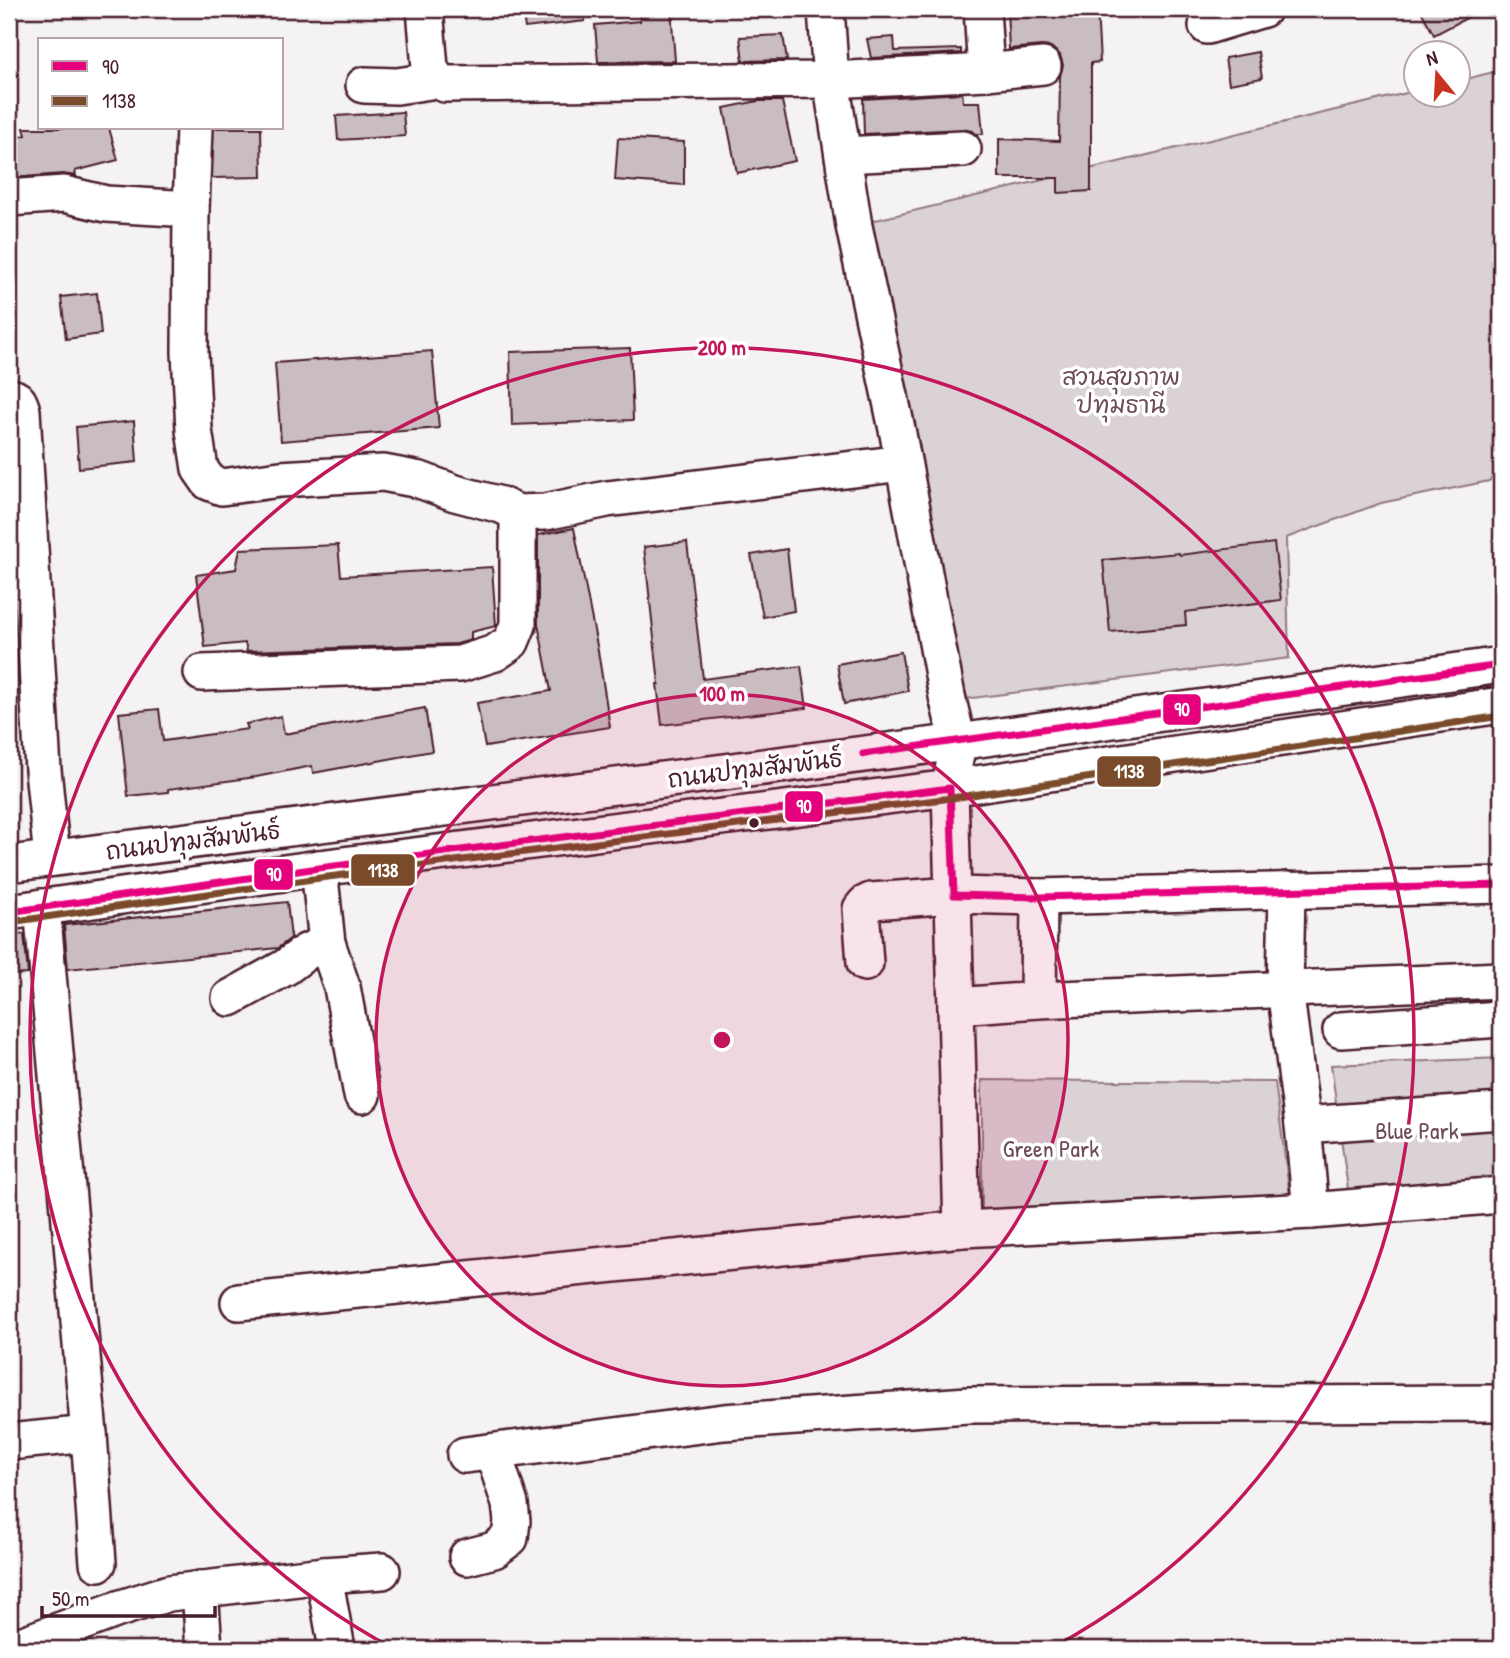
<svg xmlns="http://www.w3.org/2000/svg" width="1510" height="1658" font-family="'Patrick Hand','Playpen Sans Thai',sans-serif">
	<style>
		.green { fill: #dbd2d5; stroke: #927880; stroke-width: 2 }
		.building { fill: #cabdc1; stroke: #4a1f2b; stroke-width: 2 }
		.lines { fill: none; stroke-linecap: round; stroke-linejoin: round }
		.minor-casing { stroke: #4a1f2b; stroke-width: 40 }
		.minor { stroke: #fff; stroke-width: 35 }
		.bus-1-casing { stroke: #fff; stroke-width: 12 }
		.bus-2-casing { stroke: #fff; stroke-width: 12 }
		.bus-1 { stroke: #e5007d; stroke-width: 7 }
		.bus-2 { stroke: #7a4b2a; stroke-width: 7 }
		.ring { fill: none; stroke: #c2185b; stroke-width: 3.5 }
		.bus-dot { fill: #4a1f2b; stroke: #fff; stroke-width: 2.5 }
		.labels { text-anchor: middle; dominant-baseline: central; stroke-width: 7; stroke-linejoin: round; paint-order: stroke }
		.park-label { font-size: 24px; fill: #6e4c56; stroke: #fff }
		.street-label { font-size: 24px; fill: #4a1f2b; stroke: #fff }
		.centre { fill: #c2185b; stroke: #fff; stroke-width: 3.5 }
		.ring-label { font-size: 21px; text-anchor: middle; font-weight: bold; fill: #c2185b; stroke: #fff; stroke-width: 7; stroke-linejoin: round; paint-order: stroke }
		.line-badge { stroke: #fff; stroke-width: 2.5 }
		.badge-label { font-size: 19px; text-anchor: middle; font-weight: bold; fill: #fff }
	</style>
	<rect width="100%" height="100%" fill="#f4f2f2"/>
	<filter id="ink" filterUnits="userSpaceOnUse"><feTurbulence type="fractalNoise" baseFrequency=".0143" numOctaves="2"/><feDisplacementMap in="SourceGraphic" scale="14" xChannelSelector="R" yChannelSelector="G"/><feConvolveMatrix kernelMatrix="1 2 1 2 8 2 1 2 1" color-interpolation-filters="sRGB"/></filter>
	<g filter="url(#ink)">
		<g class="green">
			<path d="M1501,70V470L1489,481L1381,503L1286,538L1289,658L957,700L859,224L1415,91L1416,94H1458V81Z"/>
			<path d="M1501,1058V1190L1350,1204L1331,1065Z"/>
			<path d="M982,1080L1275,1082L1292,1212L982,1219Z"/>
		</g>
		<g class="building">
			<path d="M522,9H585V21L525,28Z"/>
			<path d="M639,9H671L675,61L598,62L595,25L640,21Z"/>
			<path d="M1007,9H1097L1100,62L1091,63V191L1058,193V178H999V139L1059,141L1060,76L1063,65L1060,55L1051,47L1041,46L1009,49Z"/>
			<path d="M1420,9H1484L1434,35Z"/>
			<path d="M783,35L787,60L743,61L740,37Z"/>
			<path d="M894,37L895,51L961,49V53L871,58L867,39Z"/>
			<path d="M1258,52L1262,78L1229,84L1225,58Z"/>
			<path d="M962,93L963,102H980L983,134H976L972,131L962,129L864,134L863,99Z"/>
			<path d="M758,101H782L795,161L737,173L724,108Z"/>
			<path d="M403,112L405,136L338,140L336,116Z"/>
			<path d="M24,128H109L118,160L75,171L76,176L63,174L9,178V140L26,135Z"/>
			<path d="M214,128H261L262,177L212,178Z"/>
			<path d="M618,138L684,142V185L615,180Z"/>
			<path d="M97,293L101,334L66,339L61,297Z"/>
			<path d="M630,348L633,420L512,425L510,352Z"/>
			<path d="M432,351L439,428L281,441L275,363Z"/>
			<path d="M134,421L137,462L79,468L76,427Z"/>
			<path d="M574,528L598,651L610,727L485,747L477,703L551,691L538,624V535Z"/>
			<path d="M687,542L703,679L801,666L807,708L662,725L657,684H659L644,547Z"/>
			<path d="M1274,543L1281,600L1185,612L1186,625L1110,632L1103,560L1179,553L1180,555Z"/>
			<path d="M338,545L341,576L492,567L496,626L471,632V640L457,644L247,651L245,643L205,647L196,575L236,569L240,549Z"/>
			<path d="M787,549L794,611L763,617L751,555Z"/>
			<path d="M901,652L908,691L844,704L837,664Z"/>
			<path d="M425,708L432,751L313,773L312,766L256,777L168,789V792L128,796L119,713L159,709L163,741L248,729L246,724L281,716L284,734Z"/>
			<path d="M287,902L291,938L278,948L68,969L64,925Z"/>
			<path d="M24,934L28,974L9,975V936Z"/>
		</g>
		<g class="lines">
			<g class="minor-casing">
				<g id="minor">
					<path d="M425,9L430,68L437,80L445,84L831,80L986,72L1043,66"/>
					<path d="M826,9L831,80L854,226L898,434L947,696L958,742L950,788L962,1229"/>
					<path d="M982,9L986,72"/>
					<path d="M1207,26L1263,9"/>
					<path d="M364,85L397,86L437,80"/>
					<path d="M194,128L191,209L190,352L194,430L200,469L209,482L222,487L280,479L383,473L420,480L455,493L501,505L518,513L545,512L607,499L903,463"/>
					<path d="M843,155L963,149"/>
					<path d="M9,198L64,194L106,204L191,209"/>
					<path d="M9,397C18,397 20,403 22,411L43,770L52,858"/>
					<path d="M202,673L460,664L495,653L511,642L518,625V513"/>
					<path d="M9,864L958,742L1501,665"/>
					<path d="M319,868L327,943L342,987L362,1095"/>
					<path d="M1287,890L1285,989L1303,1125L1311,1211"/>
					<path d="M42,907L89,1434L98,1563"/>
					<path d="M9,912L319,868L950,788L1501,705"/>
					<path d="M865,963L861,909L865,904L871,901L954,895L1039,897L1501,885"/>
					<path d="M230,998L286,967L306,952L327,943"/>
					<path d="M1038,1000L1039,897"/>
					<path d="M956,1006L1038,1000L1501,980"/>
					<path d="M1341,1030L1501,1019"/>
					<path d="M1303,1125L1501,1111"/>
					<path d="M239,1302L962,1229L1311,1211L1501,1195"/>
					<path d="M9,1442L89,1434"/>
					<path d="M465,1455L724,1422L968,1405L1501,1403"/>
					<path d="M467,1557L494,1550L510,1538L512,1521L510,1504L493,1452"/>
					<path d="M324,1575L337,1649"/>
					<path d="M200,1589L204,1649"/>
					<path d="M10,1649L118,1609L169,1593L324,1575L382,1571"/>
				</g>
			</g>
			<use href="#minor" class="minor"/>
			<g class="bus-1-casing">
				<g id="bus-1">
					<path d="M863,754L1501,665"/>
					<path d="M9,912L319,868L950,788L954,895L1039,897L1501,885"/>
				</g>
			</g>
			<g class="bus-2-casing">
				<path id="bus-2" d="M10,922L320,878L952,798L1501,716"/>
			</g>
			<use href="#bus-1" class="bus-1"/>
			<use href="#bus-2" class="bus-2"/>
		</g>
	</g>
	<circle cx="722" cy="1040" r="346" fill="#c2185b" fill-opacity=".12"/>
	<g class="ring">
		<circle cx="722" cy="1040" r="346"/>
		<path d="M392 1648A692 692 0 1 1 1052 1648"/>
	</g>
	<circle class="bus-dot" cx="754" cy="823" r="6"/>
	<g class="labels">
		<g class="park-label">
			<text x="1121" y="376">สวนสุขภาพ<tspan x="1121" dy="28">ปทุมธานี</tspan></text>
			<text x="1417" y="1130">Blue Park</text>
			<text x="1051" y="1148">Green Park</text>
		</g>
		<g class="street-label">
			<text transform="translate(755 768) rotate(-7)">ถนนปทุมสัมพันธ์</text>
			<text transform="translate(193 840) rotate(-7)">ถนนปทุมสัมพันธ์</text>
		</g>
	</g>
	<circle cx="722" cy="1040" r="10" class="centre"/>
	<g class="ring-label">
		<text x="722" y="355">200 m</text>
		<text x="722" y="701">100 m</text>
	</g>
	<g class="line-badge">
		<rect x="1162" y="693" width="40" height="33" rx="7" fill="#e5007d"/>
		<rect x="1096" y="755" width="66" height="33" rx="7" fill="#7a4b2a"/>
		<rect x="784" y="790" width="40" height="33" rx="7" fill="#e5007d"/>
		<rect x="350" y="853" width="66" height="34" rx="7" fill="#7a4b2a"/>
		<rect x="253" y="858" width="41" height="33" rx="7" fill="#e5007d"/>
	</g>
	<g class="badge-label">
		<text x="1182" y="716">90</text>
		<text x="1129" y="778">1138</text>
		<text x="804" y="813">90</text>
		<text x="383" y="877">1138</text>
		<text x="274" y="881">90</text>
	</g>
	<rect width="1510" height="1658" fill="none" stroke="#fff" stroke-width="35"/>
	<rect x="18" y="18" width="1475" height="1623" fill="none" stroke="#4a1f2b" stroke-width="2.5" filter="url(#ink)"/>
	<rect x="38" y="38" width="245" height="91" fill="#ffffff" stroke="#b7a5aa" stroke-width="2"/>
	<rect x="52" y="61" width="35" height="10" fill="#e5007d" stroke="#b7a5aa" stroke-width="2"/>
	<text x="102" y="74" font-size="21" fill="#4a1f2b">90</text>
	<rect x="52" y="96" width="35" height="10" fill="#7a4b2a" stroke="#b7a5aa" stroke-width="2"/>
	<text x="102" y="108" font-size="21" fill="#4a1f2b">1138</text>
	<g transform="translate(1437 74) rotate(342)"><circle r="33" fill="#ffffff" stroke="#b7a5aa" stroke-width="2"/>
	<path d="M0-5L12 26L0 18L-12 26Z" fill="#c8321e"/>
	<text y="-10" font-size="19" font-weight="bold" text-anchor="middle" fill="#4a1f2b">N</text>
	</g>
	<path d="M42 1606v10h173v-10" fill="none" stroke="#4a1f2b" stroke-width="3.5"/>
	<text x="52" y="1606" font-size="21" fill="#4a1f2b" stroke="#ffffff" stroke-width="5" paint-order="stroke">50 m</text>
</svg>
